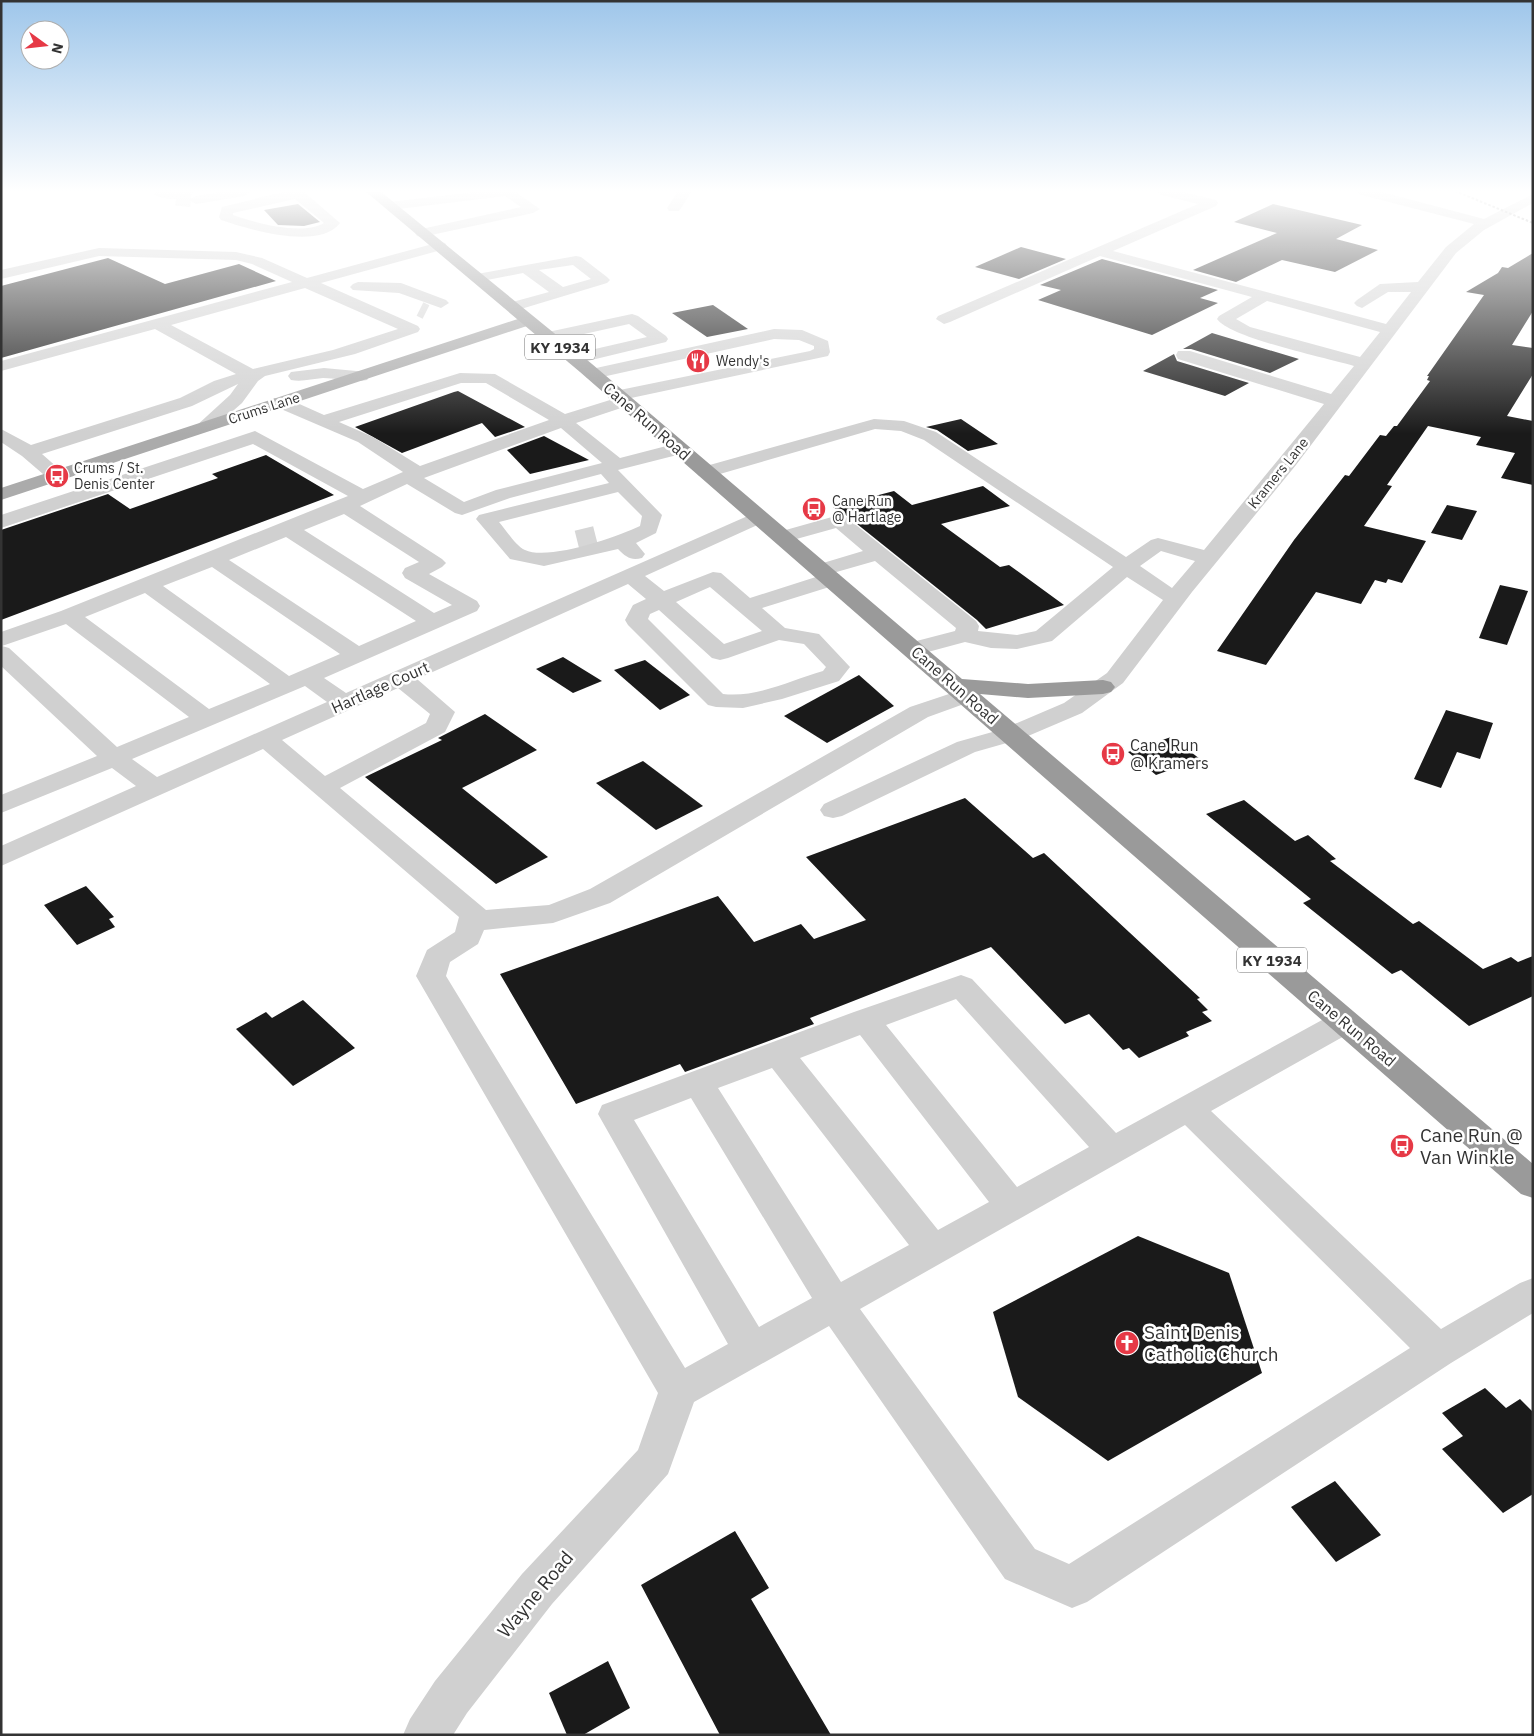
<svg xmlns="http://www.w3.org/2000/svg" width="1534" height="1736" font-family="'IBM Plex Sans',sans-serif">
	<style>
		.building { fill: #1a1a1a }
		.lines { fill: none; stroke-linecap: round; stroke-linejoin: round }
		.minor-tunnel-far1 { stroke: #d6d6d6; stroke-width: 15; stroke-dasharray: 15 8; stroke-linecap: butt }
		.minor-tunnel { stroke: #d6d6d6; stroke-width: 19; stroke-dasharray: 19 9; stroke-linecap: butt }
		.minor { fill: #d0d0d0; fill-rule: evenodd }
		.major { fill: #ababab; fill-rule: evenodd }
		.highway { fill: #9a9a9a; fill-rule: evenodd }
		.rail { stroke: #888; stroke-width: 2; stroke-dasharray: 2.5 2; stroke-linecap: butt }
		.labels { text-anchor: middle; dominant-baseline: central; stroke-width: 5; stroke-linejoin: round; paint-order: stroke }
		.far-poi-label { font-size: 14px; fill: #333; stroke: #fff; text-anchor: start }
		.far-street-label { font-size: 14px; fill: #333; stroke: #fff }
		.shield { fill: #fff; stroke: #707070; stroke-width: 1 }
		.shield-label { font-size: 15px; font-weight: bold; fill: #333 }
		.street-label { font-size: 16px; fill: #333; stroke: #fff }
		.poi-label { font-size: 16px; fill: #333; stroke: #fff; text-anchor: start }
		.near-poi-label { font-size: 19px; fill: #333; stroke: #fff; text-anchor: start }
		.near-street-label { font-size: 19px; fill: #333; stroke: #fff }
	</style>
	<rect width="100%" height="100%" fill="#fff"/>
	<g class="building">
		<path d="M298,204L320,222L304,226L278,225L264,210Z"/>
		<path d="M1273,204L1362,225L1336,239L1378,250L1335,272L1282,260L1236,282L1193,270L1277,233L1234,222Z"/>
		<path d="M1021,247L1066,259L1019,279L975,267Z"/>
		<path d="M1533,253V311L1512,345L1533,348V374L1507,416L1533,421V485L1501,478L1515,453L1476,445L1481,437L1428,426L1387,485L1392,486L1364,526L1426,541L1402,583L1388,579L1386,583L1375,580L1361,604L1316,592L1266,665L1217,651L1294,540L1345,475L1349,476L1380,435L1386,436L1394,426H1397L1430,381L1427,380L1429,376H1427L1484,295L1466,292L1498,273L1502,267L1508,268Z"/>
		<path d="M108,258L165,284L239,264L276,281L1,358V286Z"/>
		<path d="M1102,259L1218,290L1200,298L1218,303L1152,335L1038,300L1061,290L1040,285Z"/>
		<path d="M713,305L748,329L707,337L672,313Z"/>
		<path d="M1212,333L1299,359L1270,373L1191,349H1183Z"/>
		<path d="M1174,354L1177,361L1249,383L1225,396L1143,371Z"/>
		<path d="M454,392L458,391L525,427L495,437L482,423L402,453L355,427Z"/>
		<path d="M961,419L998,444L968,451L937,430L926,427Z"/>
		<path d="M544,436L589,460L530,474L507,450Z"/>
		<path d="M266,455L334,495L1,620V530L108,494L130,509L218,478L212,474Z"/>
		<path d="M983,486L1010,506L941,524L1000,567L1009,565L1064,605L986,629L977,620L847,516L833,507L894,491L912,505Z"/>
		<path d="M1447,505L1477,511L1462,540L1431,533Z"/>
		<path d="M1500,585L1528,591L1507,645L1479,638Z"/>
		<path d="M563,657L602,681L573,693L536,669Z"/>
		<path d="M645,660L690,695L660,710L614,670Z"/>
		<path d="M859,675L894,706L827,743L784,716Z"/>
		<path d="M1446,710L1493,723L1480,759L1457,752L1441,788L1414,779Z"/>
		<path d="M485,714L537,750L462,788L548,857L496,884L365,777L442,740L438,738Z"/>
		<path d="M1171,737L1200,759L1156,775L1128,752Z"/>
		<path d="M643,761L703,806L656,830L596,783Z"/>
		<path d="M965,798L1033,858L1044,853L1200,998L1197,999L1208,1010L1202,1012L1212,1021L1186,1032L1189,1036L1139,1058L1129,1048L1123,1050L1089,1014L1065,1024L991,947L810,1018L814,1024L782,1036L685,1072L680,1064L576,1104L500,974L718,896L754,942L801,924L814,939L866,920L806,857Z"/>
		<path d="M1244,800L1295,841L1308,835L1336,859L1330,861L1413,924L1419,921L1483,969L1511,957L1518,962L1533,956V996L1469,1026L1401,970L1392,974L1303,903L1311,899L1206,814Z"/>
		<path d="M86,886L114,917L109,919L115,927L77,945L44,905Z"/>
		<path d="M303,1000L355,1048L293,1086L236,1029L266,1012L272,1018Z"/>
		<path d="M1138,1236L1229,1273L1262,1373L1108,1461L1018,1397L993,1312Z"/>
		<path d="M1485,1388L1506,1408L1520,1399L1533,1412V1494L1503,1513L1442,1449L1463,1436L1442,1413Z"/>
		<path d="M1335,1481L1381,1535L1336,1562L1291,1507Z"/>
		<path d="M735,1531L769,1588L751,1599L831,1735H720L641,1585Z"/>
		<path d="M608,1661L630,1708L583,1735H567L549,1693Z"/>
	</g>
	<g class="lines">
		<g class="minor-tunnel-far1">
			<path d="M176,198L196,200"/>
			<path d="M420,309L426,312"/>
		</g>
		<path class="minor-tunnel" d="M577,540L597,535"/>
		<g class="minor">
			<path d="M157,191H192L194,193C187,200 161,201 154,194Z"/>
			<path d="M226,191L251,192L244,196L196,204L189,200L196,196Z"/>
			<path d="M287,191H303L340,223C319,251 248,229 221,220L219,217L222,207ZM295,199L324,223C302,236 256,223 233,215V213Z"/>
			<path d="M483,191H514L540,209L533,213L422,237L417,236L415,233L417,230L521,207L505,196L390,210L383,206L390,202Z"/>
			<path d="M678,191H692L679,211H669L667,208Z"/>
			<path d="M1156,191H1179L1216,200L1218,203L1216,206L1113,251L1386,324L1411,292H1388L1362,308L1357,306L1354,303L1357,300L1380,284L1418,282L1446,247L1474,224L1358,194L1356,191H1378L1484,219L1533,194V203L1484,230L1456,253L1296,465L1192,592L1123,683L1082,713L1021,739L975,752L842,816L833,818L824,816L820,810L824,804L957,742L1003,729L1064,703L1107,673L1163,600L1127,577L1052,641L1017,649L991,648L965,642L913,656L905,654L902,649L905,644L955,631L956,628L875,561L833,573L839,574L842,579L839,584L762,608L785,628L819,634L850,667L839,681L782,699L743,708L716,707L708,705L628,625L625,620L633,605L646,599L628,584L417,679L455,712L445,732L340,788L486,910L549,905L590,889L910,707L967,688L975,690L979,695L975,700L928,717L610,903L553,923L484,930L478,944L450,962L446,976L685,1368L728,1344L598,1114L602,1105L854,1012L961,975L972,979L1116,1133L1333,1014L1344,1011L1355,1014L1359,1022L1355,1030L1211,1111L1441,1329L1520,1283L1533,1278V1313L1451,1363L1087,1602L1072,1608L1005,1579L829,1326L694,1402L668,1474L552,1604L467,1713L453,1735H403L410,1719L435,1681L522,1574L638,1450L658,1393L416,976L427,950L455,932L459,917L263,749L1,866V846L136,786L112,768L1,813V795L97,756L1,666V632L61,611L348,496L253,444L1,528V515L255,431L363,489L403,472L358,442L274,406L271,402L274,398H286L324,415L460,373L495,374L565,414L610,400L607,396L610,392L810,351L814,349V346L799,340L774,339L593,379L587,378L584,374L587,370L774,329L802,330L828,341L830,352L828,356L631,398L633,401L630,405L576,423L620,458L678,443L685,445L687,449L685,453L618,470L662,515L656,533L636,543L645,554L642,558C631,561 626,557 618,549L544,566L510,559L476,519L479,515L609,483L601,474L510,498L462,515L455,513L407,484L360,506L442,559L446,563L442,567L429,574L477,601L480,606L477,611L324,678L346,693L759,511L766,513L769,517L766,521L645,576L664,591L713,572L721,573L750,598L819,576L813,574L809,570L813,566L863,551L836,528L782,543L775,541L772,537L775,533L839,515L846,517L976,621L979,626L978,631L1017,635L1036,631L1113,567L924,440L901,431L875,429L706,478L699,476L696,472L699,468L874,419L904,421L936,432L1126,557L1151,540L1158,538L1204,550L1324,404L1178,359L1176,355L1178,351H1190L1331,394L1354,366C1327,358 1230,338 1217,319L1219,316L1252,297L1100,256L950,322L944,324L936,319L938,316L1198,204L1158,194ZM1267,301L1380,332L1360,357L1250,327L1236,319ZM461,383H486L549,420L420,466L373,437L339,422ZM561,428L602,463L496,490L464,502L424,478ZM618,492L642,516L640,526C617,537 548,561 525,550C516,546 506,530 499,522ZM344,514L419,562L405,568L402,573L405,578L452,605L434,613L304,530ZM286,537L416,621L359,646L229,560ZM1161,551L1195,561L1172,588L1140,566ZM212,567L340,654L289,676L163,586ZM710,587L762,631L724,644L676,602ZM145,593L270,684L209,709L85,617ZM659,610L712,658L720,660L728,658L779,640L804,644L826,667L823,671C791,680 757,698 723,694L648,619L650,614ZM66,624L189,717L117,747L9,648L2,646ZM305,686L327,702L157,777L132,759ZM398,688L430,714L426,723L325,776L282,740ZM956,999L1089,1147L1017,1187L886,1025ZM860,1035L989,1202L938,1230L800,1058ZM772,1068L909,1245L841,1282L718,1088ZM691,1098L812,1298L759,1327L634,1120ZM1185,1125L1410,1348L1069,1564L1035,1549L860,1309Z"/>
			<path d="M440,242L445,243L447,246L445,249L321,283L418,326L420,329L418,332L355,354L265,376L258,381L242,403L210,431H198L195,427L230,395L238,384L192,406L42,454L67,476L64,480H50L22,456L1,442V429L31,445L180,398L214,381L236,374L155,329L1,371V361L292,282L252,264L236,260L99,256L1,279V270L99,248L236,252L262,258L307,278ZM305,288L398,329L333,350L253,369L171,325Z"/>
			<path d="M576,256L581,257L607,277L610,280L607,283L511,312L503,307L505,304L549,292L523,273L477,282L470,278L477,274ZM573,265L591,279L563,287L539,270Z"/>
			<path d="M358,282L401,283L446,300L449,303L441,308L399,293L353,290L350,287L353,284Z"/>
			<path d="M632,314L638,316L666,336L668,339L666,342L575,364L569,363L567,359L569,355L647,337L629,324L548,342L540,337L548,332Z"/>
			<path d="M324,368L367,372L370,376L367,380C353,383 338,378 323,378C312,379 302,382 291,380L288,376L291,372Z"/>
		</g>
		<path class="major" d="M527,316L533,318L535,321L533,324L1,500V488Z"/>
		<path class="highway" d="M365,191H380L592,364L962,679L1028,684L1103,680L1111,682L1115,687L1111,692L1103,694L1028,698L980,694L1533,1164V1198L1521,1194L580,372Z"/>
		<path class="rail" d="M1455,191L1533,223"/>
	</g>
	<linearGradient id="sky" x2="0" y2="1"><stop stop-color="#9ec6ea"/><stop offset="0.44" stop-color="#fff"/><stop offset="1" stop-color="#fff" stop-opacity="0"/></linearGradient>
	<rect width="1534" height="434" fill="url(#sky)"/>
	<defs>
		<g id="restaurant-disc" transform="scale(1.25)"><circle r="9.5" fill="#e63946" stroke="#fff"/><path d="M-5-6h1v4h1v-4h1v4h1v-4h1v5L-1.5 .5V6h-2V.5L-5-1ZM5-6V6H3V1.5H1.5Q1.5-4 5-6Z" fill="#fff"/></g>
		<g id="bus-disc" transform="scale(1.25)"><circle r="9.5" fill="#e63946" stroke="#fff"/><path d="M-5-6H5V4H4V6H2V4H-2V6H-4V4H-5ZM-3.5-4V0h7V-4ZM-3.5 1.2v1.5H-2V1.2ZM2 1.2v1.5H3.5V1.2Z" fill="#fff"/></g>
		<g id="church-disc" transform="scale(1.25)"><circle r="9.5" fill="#e63946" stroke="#fff"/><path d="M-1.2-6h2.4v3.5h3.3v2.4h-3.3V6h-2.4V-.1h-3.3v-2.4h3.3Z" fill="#fff"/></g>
	</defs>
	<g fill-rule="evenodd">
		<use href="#restaurant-disc" x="698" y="361"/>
		<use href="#bus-disc" x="57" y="476"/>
		<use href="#bus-disc" x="814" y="509"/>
		<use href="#bus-disc" x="1113" y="754"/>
		<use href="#bus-disc" x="1402" y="1146"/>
		<use href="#church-disc" x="1127" y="1343"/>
	</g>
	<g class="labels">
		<g class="far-poi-label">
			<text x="716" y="361">Wendy's</text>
			<text x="74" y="468">Crums / St.<tspan x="74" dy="16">Denis Center</tspan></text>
			<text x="832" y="501">Cane Run<tspan x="832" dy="16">@ Hartlage</tspan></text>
		</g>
		<g class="far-street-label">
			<text transform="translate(264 408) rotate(-18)">Crums Lane</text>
			<text transform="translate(1278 473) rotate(-51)">Kramers Lane</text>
		</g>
		<g class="shield">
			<rect x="525" y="334.5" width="70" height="25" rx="4"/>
			<rect x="1237" y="947.5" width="70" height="25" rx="4"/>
		</g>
		<g class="shield-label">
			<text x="560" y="347">KY 1934</text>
			<text x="1272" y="960">KY 1934</text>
		</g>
		<g class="street-label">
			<text transform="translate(647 421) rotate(41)">Cane Run Road</text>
			<text transform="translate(955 685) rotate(41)">Cane Run Road</text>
			<text transform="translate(380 687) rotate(-24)">Hartlage Court</text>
			<text transform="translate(1352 1028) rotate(40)">Cane Run Road</text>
		</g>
		<g class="poi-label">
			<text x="1130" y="745">Cane Run<tspan x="1130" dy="18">@ Kramers</tspan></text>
		</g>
		<g class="near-poi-label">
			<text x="1420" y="1135">Cane Run @<tspan x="1420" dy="22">Van Winkle</tspan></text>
			<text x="1144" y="1332">Saint Denis<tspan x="1144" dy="22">Catholic Church</tspan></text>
		</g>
		<g class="near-street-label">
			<text transform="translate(535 1594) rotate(-50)">Wayne Road</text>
		</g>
	</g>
	<rect width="1534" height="1736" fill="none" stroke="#333333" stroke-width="5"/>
	<g transform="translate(45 45) rotate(105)"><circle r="24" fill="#ffffff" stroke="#adadad"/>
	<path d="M0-4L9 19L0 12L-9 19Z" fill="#e63946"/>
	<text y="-8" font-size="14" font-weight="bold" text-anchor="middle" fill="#333333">N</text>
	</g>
</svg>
